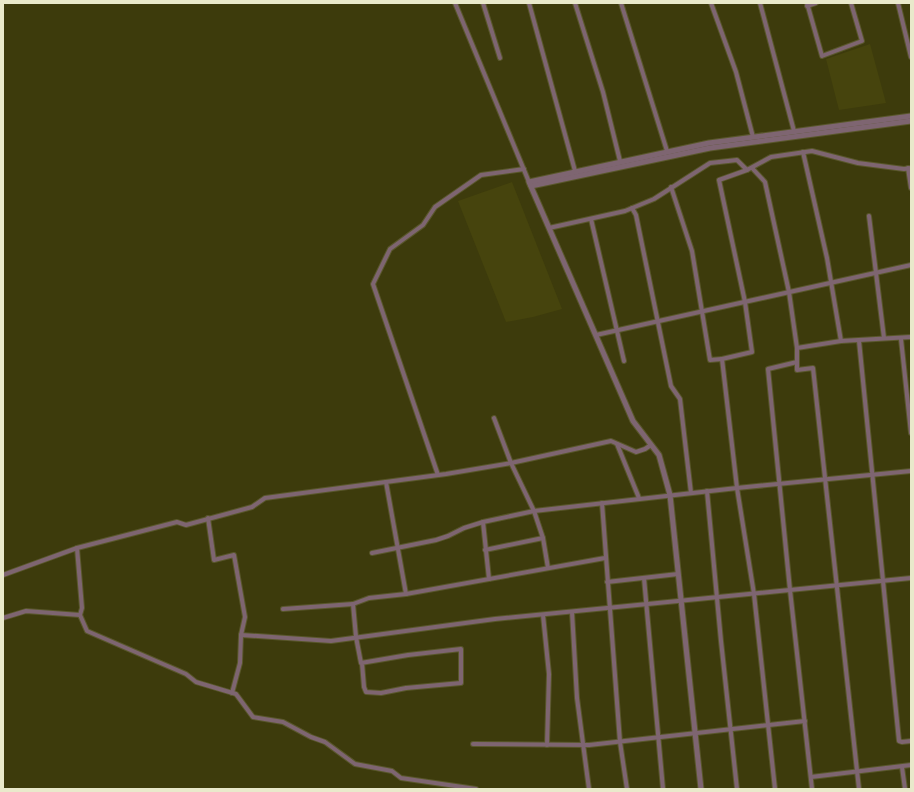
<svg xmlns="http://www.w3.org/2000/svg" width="914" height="792" font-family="Raleway,sans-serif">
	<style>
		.built { fill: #46440d }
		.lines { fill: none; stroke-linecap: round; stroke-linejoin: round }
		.minor-casing { stroke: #59572b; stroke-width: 6 }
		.tertiary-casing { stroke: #59572b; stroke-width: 7 }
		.minor { stroke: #7e6571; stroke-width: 4 }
		.tertiary { stroke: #7e6571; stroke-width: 5 }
	</style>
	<rect width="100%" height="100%" fill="#3d3b0c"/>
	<g class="built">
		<path d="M870,44L886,103L839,110L826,59Z"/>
		<path d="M512,182L562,309L533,317L506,322L458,201Z"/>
	</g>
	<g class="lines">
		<g class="minor-casing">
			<g id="minor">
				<path d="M455,3L529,182"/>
				<path d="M483,3L500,58"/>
				<path d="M529,3L575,171"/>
				<path d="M575,3L603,92L620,161"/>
				<path d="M621,3L667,151"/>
				<path d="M711,3L736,72L753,137"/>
				<path d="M760,3L794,131"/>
				<path d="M807,3L822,56L862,41L851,3"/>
				<path d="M898,3L911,57"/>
				<path d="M807,6L816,3"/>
				<path d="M803,152L827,258L841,341"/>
				<path d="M752,168L765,182L789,292L797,348V370L813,368L859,789"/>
				<path d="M908,168L911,188"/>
				<path d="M671,187L692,251L710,360L722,359L737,488L754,594L775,789"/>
				<path d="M632,208L636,215L671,386L680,399L691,493"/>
				<path d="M869,216L884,338"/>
				<path d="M591,219L624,361"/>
				<path d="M549,228L625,211L654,199L710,163L737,160L747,170L771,157L812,151L858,163L904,169L911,168"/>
				<path d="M596,335L911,265"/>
				<path d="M901,339L911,433"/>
				<path d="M859,341L899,741L902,742L911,741"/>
				<path d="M797,348L841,341L911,337"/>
				<path d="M722,359L752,352L745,302L719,180L747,170"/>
				<path d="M797,362L768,369L790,590L812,789"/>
				<path d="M494,418L511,463L534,511L543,538L548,568"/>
				<path d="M617,444L639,498"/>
				<path d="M438,475L373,284L390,249L423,225L435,207L481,175L524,169"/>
				<path d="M386,482L406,594"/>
				<path d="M707,491L721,641L737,789"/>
				<path d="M602,503L620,742L627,789"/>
				<path d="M208,518L214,560L234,555L245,617L241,635L240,663L232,693"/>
				<path d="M483,522L489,579"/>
				<path d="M77,548L82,608L80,615"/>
				<path d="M485,550L543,538"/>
				<path d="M372,553L436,540L448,536L464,528L483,522L534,511L737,488L911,471"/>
				<path d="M3,575L77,548L177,522L186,525L252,507L265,498L446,474L511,463L611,441L636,452L645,449L651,445"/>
				<path d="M644,578L663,789"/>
				<path d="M607,582L678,574"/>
				<path d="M353,604L356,637L361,663L408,655L461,649V683L406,688L381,693L366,692L364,687L362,663"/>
				<path d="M283,609L353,604L369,598L406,594L605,558"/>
				<path d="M572,612L577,698L589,789"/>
				<path d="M543,615L549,674L547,745"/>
				<path d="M3,618L26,611L80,615L87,631L186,674L196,682L236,694L253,717L283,722L311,737L325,742L355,764L392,771L401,778L476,789"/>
				<path d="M241,635L331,641L495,619L911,578"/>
				<path d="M473,744L589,745L805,721"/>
				<path d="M902,767L905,789"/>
				<path d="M811,777L911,765"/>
			</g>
		</g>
		<g class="tertiary-casing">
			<g id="tertiary">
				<path d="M531,186L710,148L911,121"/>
				<path d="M701,789L670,495L659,455L633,421L529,182L709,143L911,116"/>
			</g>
		</g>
		<use href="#minor" class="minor"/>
		<use href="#tertiary" class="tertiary"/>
	</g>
	<rect width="914" height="792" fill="none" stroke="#e9e9cb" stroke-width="8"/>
</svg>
